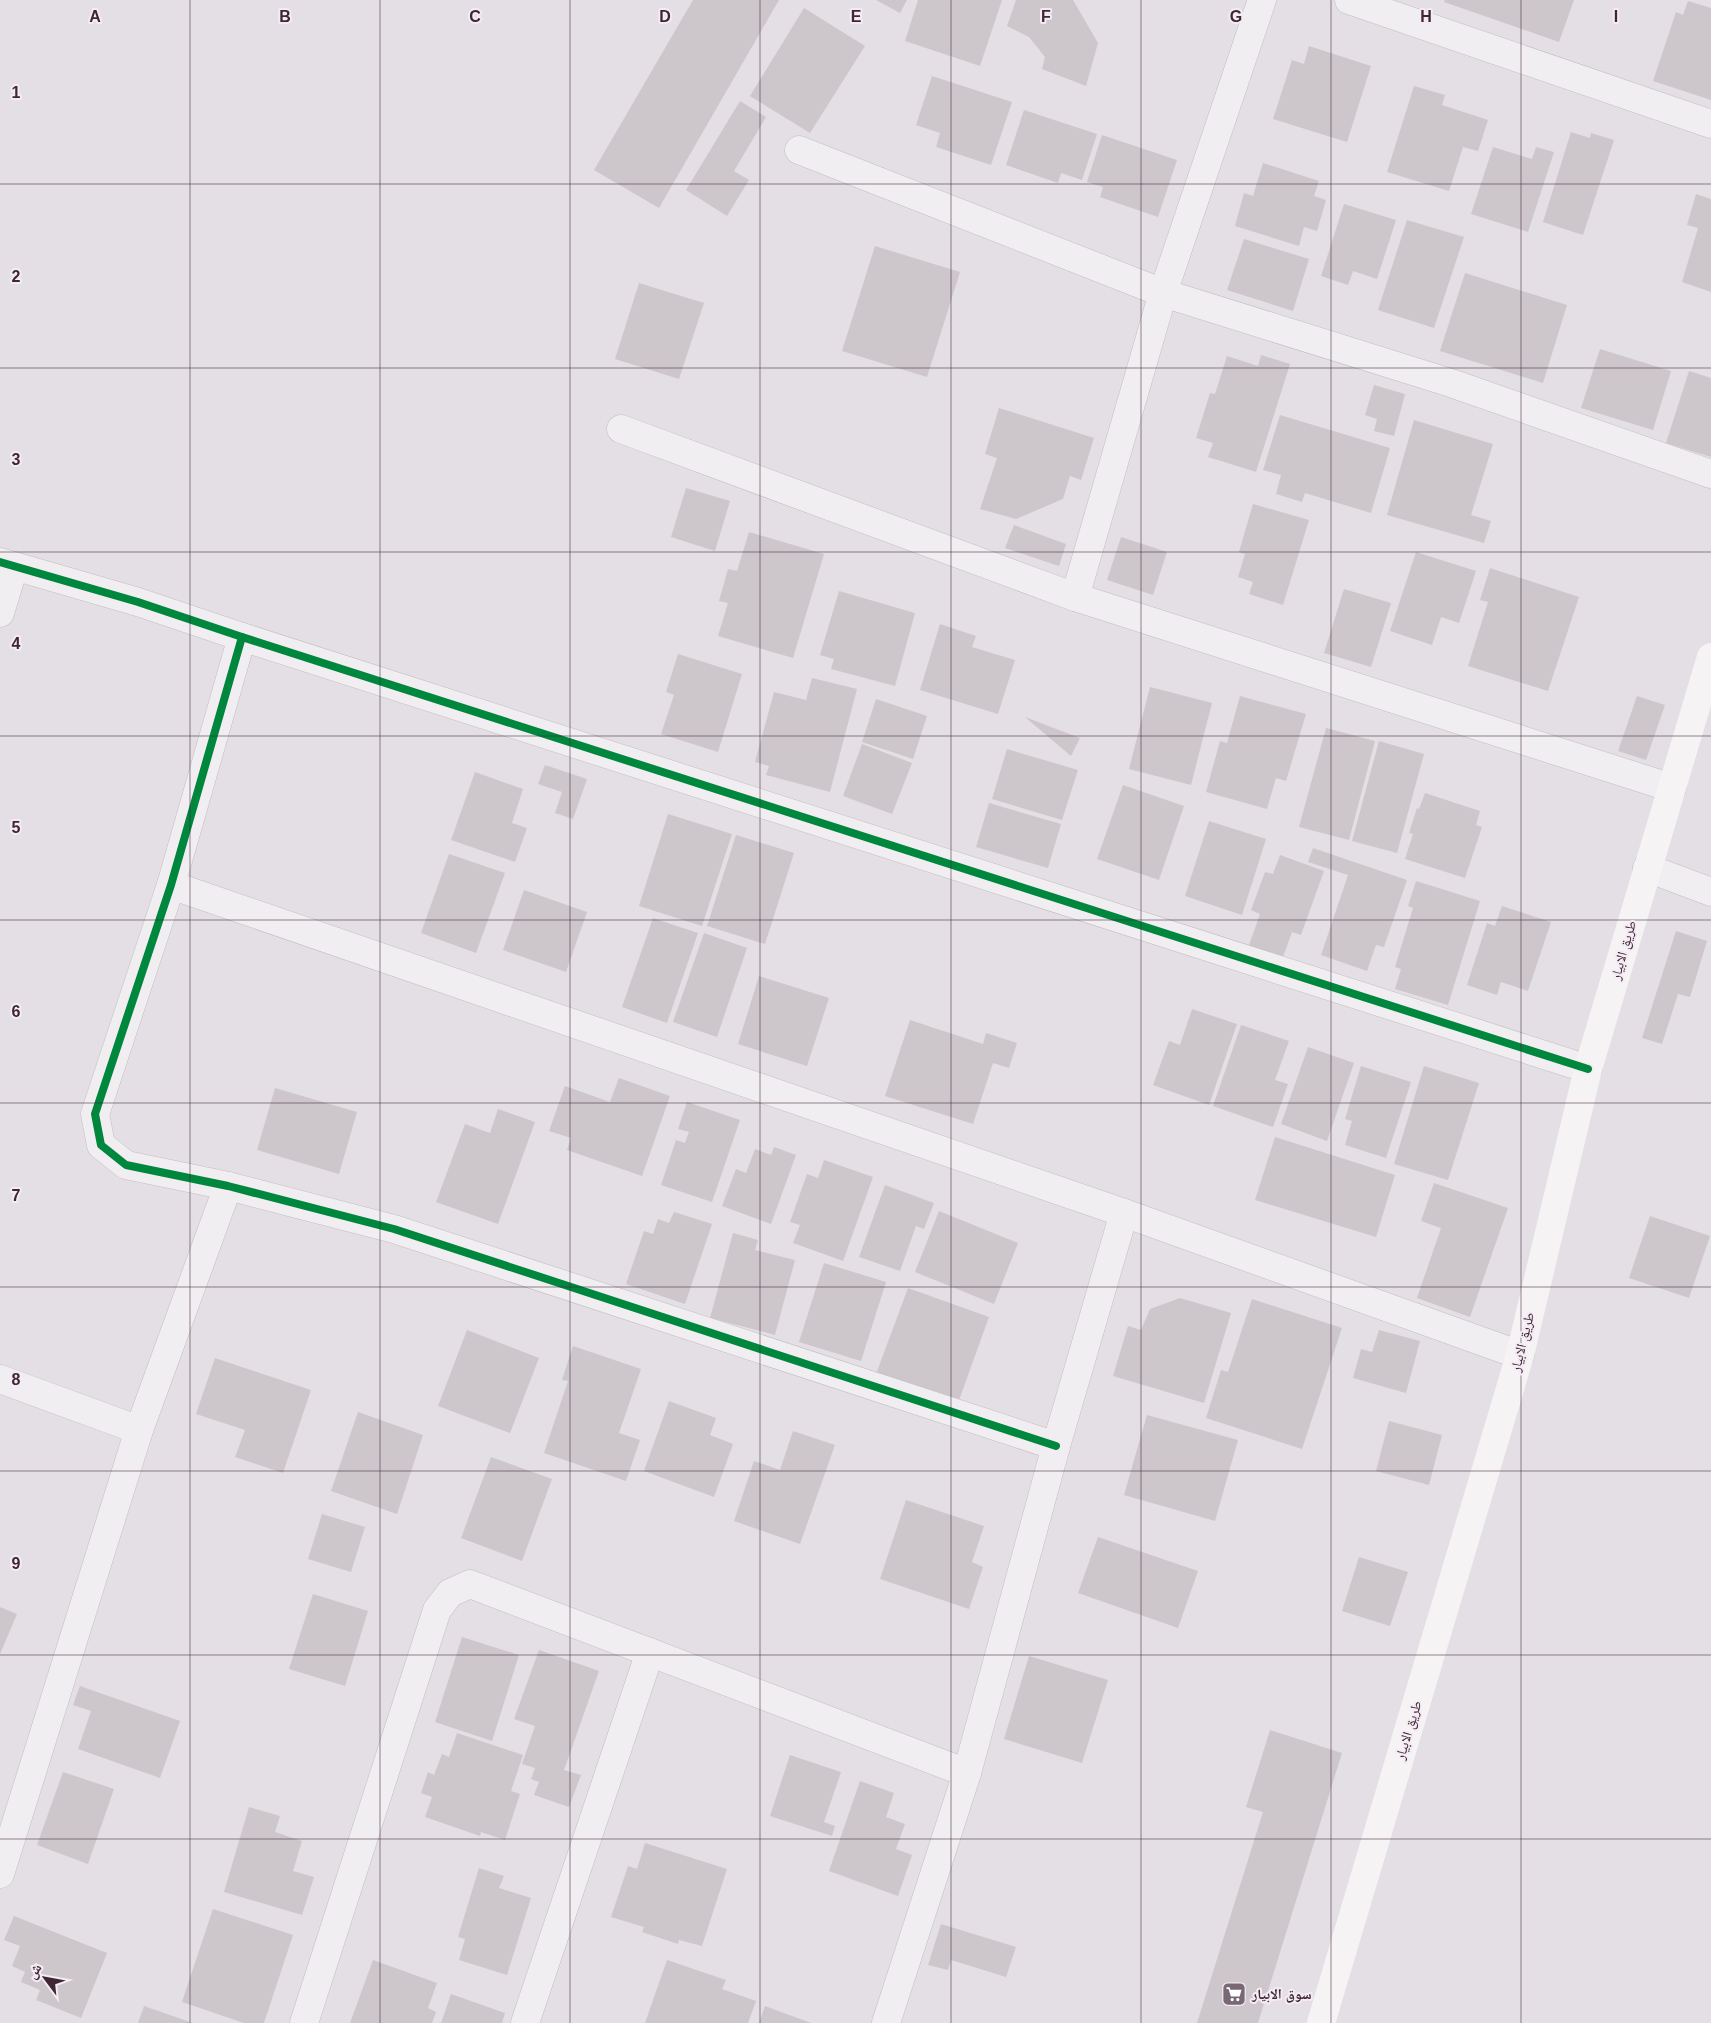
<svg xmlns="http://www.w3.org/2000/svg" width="1711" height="2023" font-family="Helvetica,'Noto Naskh Arabic',sans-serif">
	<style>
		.building { fill: #cdc7cc }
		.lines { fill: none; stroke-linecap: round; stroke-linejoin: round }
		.street-casing { stroke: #c2bdc2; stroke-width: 29 }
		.street { stroke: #f1eef1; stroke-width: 28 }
		.secondary { stroke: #f5f3f4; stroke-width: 28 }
		.cycleway-casing { stroke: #f5ecf3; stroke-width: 11 }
		.cycleway { stroke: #00873e; stroke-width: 8 }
		.grid { fill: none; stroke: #3e2637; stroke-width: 1; stroke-opacity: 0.55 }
		.labels { text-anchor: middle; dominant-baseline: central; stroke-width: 4; stroke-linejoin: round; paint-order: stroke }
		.street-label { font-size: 14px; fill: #3e2637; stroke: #f5ecf3 }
		.poi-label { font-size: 14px; font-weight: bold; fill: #3e2637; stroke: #f5ecf3; text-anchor: start }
		.grid-label { font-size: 16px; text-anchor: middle; font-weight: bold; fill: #3e2637; stroke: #f5ecf3; stroke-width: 4; stroke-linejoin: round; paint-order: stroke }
	</style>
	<rect width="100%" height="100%" fill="#e4dfe4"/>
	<g class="building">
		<path d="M693,0H779L659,208L594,170Z"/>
		<path d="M876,0H907L900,13Z"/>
		<path d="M918,0H1002L980,66L905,41Z"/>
		<path d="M1016,0H1073L1098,43L1086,86L1042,69L1045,57L1029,37L1007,26Z"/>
		<path d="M1445,0H1574L1559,42L1444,2Z"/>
		<path d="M1688,1L1711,8V100L1653,81L1676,12L1683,15Z"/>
		<path d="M804,8L865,46L810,133L750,96Z"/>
		<path d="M1309,46L1371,66L1347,142L1273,119L1292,60L1304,64Z"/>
		<path d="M932,76L1012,102L991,165L936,147L940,133L916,125Z"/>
		<path d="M1414,86L1445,95L1442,105L1488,120L1478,151L1463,147L1449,191L1387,172Z"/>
		<path d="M740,101L766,117L734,171L749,180L727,216L686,190Z"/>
		<path d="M1024,110L1097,134L1082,180L1061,173L1058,183L1006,165Z"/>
		<path d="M1571,132L1590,138L1591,133L1614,140L1583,235L1543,222Z"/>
		<path d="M1102,135L1177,160L1158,217L1100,197L1103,187L1087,182Z"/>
		<path d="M1493,147L1532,159L1536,147L1554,152L1528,232L1471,214Z"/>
		<path d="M1263,163L1319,181L1314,196L1326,200L1317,231L1304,227L1299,246L1235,226L1244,193L1253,196Z"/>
		<path d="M1696,194L1711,199V292L1682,282L1698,228L1687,225Z"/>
		<path d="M1344,204L1396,220L1377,279L1353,271L1348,285L1321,276Z"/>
		<path d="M1407,220L1464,237L1434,328L1378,310Z"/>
		<path d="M1244,239L1309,259L1293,311L1227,290Z"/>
		<path d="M875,246L960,272L927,377L842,351Z"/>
		<path d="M1465,273L1567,305L1543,383L1440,351Z"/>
		<path d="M639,283L704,303L679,379L615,359Z"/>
		<path d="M1600,349L1671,371L1653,430L1581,408Z"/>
		<path d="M1261,355L1290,364L1256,472L1208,457L1213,443L1196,438L1210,393L1215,394L1227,356L1258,366Z"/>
		<path d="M1689,371L1711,378V457L1666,443Z"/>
		<path d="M1374,385L1405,394L1394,436L1374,431L1377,419L1365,415Z"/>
		<path d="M999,408L1094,438L1081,480L1070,476L1063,499L1016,519L980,509L997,458L985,454Z"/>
		<path d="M1280,415L1390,448L1371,513L1305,493L1302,502L1276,494L1281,475L1263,470Z"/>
		<path d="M1414,420L1493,444L1471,515L1491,521L1484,543L1387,515Z"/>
		<path d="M686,488L730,501L715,551L671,537Z"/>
		<path d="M1253,504L1309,520L1283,605L1249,594L1253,582L1238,577L1245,554L1239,552Z"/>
		<path d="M1014,525L1066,544L1059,566L1005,548Z"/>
		<path d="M749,532L824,554L793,658L718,636L728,603L719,601L728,569L737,571Z"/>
		<path d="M1121,537L1167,552L1153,595L1107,580Z"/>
		<path d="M1416,552L1476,571L1459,623L1441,617L1432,645L1390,631Z"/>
		<path d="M1490,568L1579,597L1548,691L1468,666L1488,602L1480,600Z"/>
		<path d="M1344,589L1391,603L1371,667L1324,653Z"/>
		<path d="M839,591L915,613L895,686L831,669L834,659L820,655Z"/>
		<path d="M940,624L976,636L972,647L1015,660L998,714L920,690Z"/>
		<path d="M678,654L742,674L718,752L661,734L674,695L666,692Z"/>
		<path d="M812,678L857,689L830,792L766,775L769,766L755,762L774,692L806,700Z"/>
		<path d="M1150,687L1212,703L1191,785L1129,769Z"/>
		<path d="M1240,696L1306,714L1286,781L1276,778L1267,809L1206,792L1220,741L1227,743Z"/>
		<path d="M1637,696L1665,705L1646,760L1618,751Z"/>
		<path d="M876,699L927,716L913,759L862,742Z"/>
		<path d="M1025,717L1080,738L1071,756Z"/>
		<path d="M1326,728L1375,741L1349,840L1299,827Z"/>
		<path d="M1379,741L1424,754L1397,853L1352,841Z"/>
		<path d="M862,744L912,763L892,814L843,796Z"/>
		<path d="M1007,749L1078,770L1062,820L992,799Z"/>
		<path d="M545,765L587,779L573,819L555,813L562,792L538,784Z"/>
		<path d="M475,772L523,789L512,823L527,828L515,862L451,840Z"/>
		<path d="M1123,785L1184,806L1159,880L1097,859Z"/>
		<path d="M1425,793L1480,811L1476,825L1482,827L1465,878L1405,859L1413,834L1409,833L1417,808L1419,809Z"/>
		<path d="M989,803L1061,824L1048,868L976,847Z"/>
		<path d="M668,814L732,834L702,926L639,906Z"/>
		<path d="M1209,821L1266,839L1242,915L1185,896Z"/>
		<path d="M736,835L794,853L765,944L707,926Z"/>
		<path d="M1313,848L1407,880L1384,947L1376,945L1367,971L1321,955L1348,875L1308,862Z"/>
		<path d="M449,854L505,873L476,953L421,933Z"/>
		<path d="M1280,855L1324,871L1301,935L1292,932L1283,957L1249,945L1260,914L1251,910L1265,872L1273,874Z"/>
		<path d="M1416,881L1480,901L1448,1005L1395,989L1401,969L1395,967L1413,908L1408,906Z"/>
		<path d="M524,890L587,912L566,972L503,950Z"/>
		<path d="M1502,906L1551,922L1528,991L1501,982L1497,995L1467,985L1487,923L1495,926Z"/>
		<path d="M653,918L698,933L667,1023L622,1007Z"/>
		<path d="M1676,931L1707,941L1690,997L1678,994L1662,1044L1642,1038Z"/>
		<path d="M704,933L747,948L717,1037L673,1022Z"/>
		<path d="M759,976L829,998L807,1066L738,1044Z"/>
		<path d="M1192,1009L1237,1024L1209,1105L1153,1085L1169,1041L1180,1045Z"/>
		<path d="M910,1020L983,1044L986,1033L1017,1043L1009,1068L993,1063L973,1124L885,1096Z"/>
		<path d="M1241,1025L1289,1041L1275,1080L1288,1084L1273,1127L1213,1106Z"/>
		<path d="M1308,1047L1354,1063L1327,1141L1281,1124Z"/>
		<path d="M1361,1066L1411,1082L1386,1158L1345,1145L1352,1121L1345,1119Z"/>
		<path d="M1424,1066L1479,1083L1448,1180L1394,1164Z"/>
		<path d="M619,1078L670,1096L642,1176L567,1150L571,1138L549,1131L565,1086L610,1102Z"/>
		<path d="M275,1088L357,1112L339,1174L257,1150Z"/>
		<path d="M687,1102L740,1120L712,1202L661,1185L676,1140L685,1143L689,1132L678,1129Z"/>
		<path d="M498,1109L535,1122L498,1224L436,1202L465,1124L490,1133Z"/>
		<path d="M1275,1137L1395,1175L1376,1237L1255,1200Z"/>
		<path d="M774,1147L796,1155L771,1224L722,1206L736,1169L746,1173L755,1149L771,1155Z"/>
		<path d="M824,1160L873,1177L843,1261L793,1243L800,1225L790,1222L807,1174L818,1178Z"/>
		<path d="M1434,1183L1508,1208L1470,1317L1417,1298L1441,1228L1421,1221Z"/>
		<path d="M885,1185L934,1203L924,1229L916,1226L900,1271L859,1257Z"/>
		<path d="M939,1211L1018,1243L994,1304L915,1272Z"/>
		<path d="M674,1212L712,1224L685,1304L626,1284L644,1231L653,1234L658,1219L669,1223Z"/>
		<path d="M1650,1216L1710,1236L1689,1298L1629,1278Z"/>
		<path d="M733,1233L758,1240L755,1250L795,1260L775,1335L710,1318Z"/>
		<path d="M824,1263L886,1282L861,1361L799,1342Z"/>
		<path d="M908,1288L989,1317L958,1403L876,1374Z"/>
		<path d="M1180,1298L1231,1313L1204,1403L1113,1376L1128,1326L1141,1330L1150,1309Z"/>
		<path d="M1252,1299L1342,1328L1302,1449L1206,1418L1221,1370L1228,1372Z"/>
		<path d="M467,1330L539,1358L510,1433L438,1406Z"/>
		<path d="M1379,1330L1420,1341L1406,1393L1353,1378L1361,1349L1372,1352Z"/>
		<path d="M573,1346L641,1369L619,1433L640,1440L626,1481L544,1453L568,1381L562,1380Z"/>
		<path d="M215,1358L311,1390L283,1473L235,1457L245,1430L196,1414Z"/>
		<path d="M669,1401L716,1418L710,1435L733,1444L714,1497L644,1471Z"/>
		<path d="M358,1412L423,1435L397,1514L331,1491Z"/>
		<path d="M1147,1415L1238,1440L1215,1521L1124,1495Z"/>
		<path d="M1389,1421L1442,1435L1429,1485L1376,1471Z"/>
		<path d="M793,1431L835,1445L800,1544L734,1521L754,1461L780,1470Z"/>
		<path d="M491,1457L552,1479L522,1561L461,1538Z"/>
		<path d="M906,1500L984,1526L972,1562L983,1567L969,1609L880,1579Z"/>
		<path d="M322,1514L365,1527L351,1572L308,1559Z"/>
		<path d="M1098,1537L1198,1571L1178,1628L1078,1593Z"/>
		<path d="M1359,1557L1408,1572L1390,1626L1342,1611Z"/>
		<path d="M313,1594L368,1611L345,1686L289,1669Z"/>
		<path d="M0,1607L17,1614L0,1654Z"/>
		<path d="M462,1637L519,1655L492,1741L435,1722Z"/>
		<path d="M539,1650L599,1671L564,1770L581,1775L569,1807L534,1795L539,1782L531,1779L535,1768L522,1764L535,1726L514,1719Z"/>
		<path d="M1029,1656L1108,1680L1082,1763L1004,1739Z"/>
		<path d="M80,1686L180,1721L160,1778L78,1749L91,1711L73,1705Z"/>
		<path d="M1270,1730L1342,1753L1258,2023H1197L1263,1812L1246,1807Z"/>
		<path d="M457,1733L523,1755L511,1791L520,1794L505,1840L481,1832L480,1836L425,1817L432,1797L421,1793L428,1772L434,1775L442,1754L449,1757Z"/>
		<path d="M790,1755L841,1772L824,1822L835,1826L832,1836L770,1816Z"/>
		<path d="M63,1772L114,1789L88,1864L37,1845Z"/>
		<path d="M860,1781L894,1793L886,1817L905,1824L896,1849L912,1855L898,1896L829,1871Z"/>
		<path d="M249,1807L280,1816L275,1832L302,1841L293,1871L314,1877L302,1915L224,1892Z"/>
		<path d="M645,1843L727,1869L702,1946L679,1940L678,1944L642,1932L644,1927L611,1917L628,1866L637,1869Z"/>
		<path d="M479,1868L504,1876L499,1888L531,1898L507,1975L459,1960L465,1939L458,1937Z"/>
		<path d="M213,1909L293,1935L264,2023H244L182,2002Z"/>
		<path d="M14,1916L107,1953L81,2018L36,2000L40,1990L21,1982L25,1972L12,1966L20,1946L4,1940Z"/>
		<path d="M941,1924L1016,1947L1006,1977L951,1960L948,1970L928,1965Z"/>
		<path d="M373,1960L437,1983L428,2008L436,2012L432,2023H350Z"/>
		<path d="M667,1960L726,1980L722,1989L756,2001L748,2023H645Z"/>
		<path d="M451,1994L505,2013L502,2023H441Z"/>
		<path d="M144,2006L193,2023H138Z"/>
		<path d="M765,2006L811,2023H759Z"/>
	</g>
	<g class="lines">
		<g class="street-casing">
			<g id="street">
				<path d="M1349,0L1711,124"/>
				<path d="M799,150L1163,293L1451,383L1711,474"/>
				<path d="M621,429L1075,597L1672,788"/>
				<path d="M0,562L138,602L242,637L1588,1069"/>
				<path d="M1075,597L1163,293L1262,0"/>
				<path d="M0,613L14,567"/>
				<path d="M242,637L171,885L95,1114L101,1145L126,1165L228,1186L394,1229L1056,1446"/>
				<path d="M1647,868L1711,892"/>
				<path d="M171,885L1124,1213L1520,1355"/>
				<path d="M0,1379L139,1430"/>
				<path d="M0,1874L139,1430L228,1186"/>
				<path d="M304,2023L437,1610L450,1593L470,1584L967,1773"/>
				<path d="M525,2023L650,1652"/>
				<path d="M886,2023L967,1773L1056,1446L1124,1213"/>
			</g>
		</g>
		<use href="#street" class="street"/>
		<path class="secondary" d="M1321,2023L1520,1355L1588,1069L1711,657"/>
		<g class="cycleway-casing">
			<g id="cycleway">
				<path d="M0,562L138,602L242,637L1588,1069"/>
				<path d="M242,637L171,885L95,1114L101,1145L126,1165L228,1186L394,1229L1056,1446"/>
			</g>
		</g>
		<use href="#cycleway" class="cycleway"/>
	</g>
	<path class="grid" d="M190,0V2023M380,0V2023M570,0V2023M760,0V2023M951,0V2023M1141,0V2023M1331,0V2023M1521,0V2023M0,184H1711M0,368H1711M0,552H1711M0,736H1711M0,920H1711M0,1103H1711M0,1287H1711M0,1471H1711M0,1655H1711M0,1839H1711"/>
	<defs>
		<g id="supermarket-square" transform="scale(1.25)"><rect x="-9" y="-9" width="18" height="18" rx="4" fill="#786774" stroke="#f5ecf3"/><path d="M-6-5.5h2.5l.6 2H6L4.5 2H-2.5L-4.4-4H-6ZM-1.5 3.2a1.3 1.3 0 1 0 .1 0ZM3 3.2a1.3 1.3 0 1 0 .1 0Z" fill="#fff"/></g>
	</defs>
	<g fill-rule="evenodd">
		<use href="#supermarket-square" x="1234" y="1994"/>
	</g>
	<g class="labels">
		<g class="street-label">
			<text transform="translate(1623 950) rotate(-74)">طريق الابيار</text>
			<text transform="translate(1522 1342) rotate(-76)">طريق الابيار</text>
			<text transform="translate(1408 1730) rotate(-73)">طريق الابيار</text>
		</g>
		<g class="poi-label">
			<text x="1252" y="1994">سوق الابيار</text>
		</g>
	</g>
	<g class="grid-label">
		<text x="95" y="22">A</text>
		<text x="285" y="22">B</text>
		<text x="475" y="22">C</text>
		<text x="665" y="22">D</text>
		<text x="856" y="22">E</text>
		<text x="1046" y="22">F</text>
		<text x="1236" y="22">G</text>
		<text x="1426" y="22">H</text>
		<text x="1616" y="22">I</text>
		<text x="16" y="98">1</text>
		<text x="16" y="282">2</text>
		<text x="16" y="465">3</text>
		<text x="16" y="649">4</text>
		<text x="16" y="833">5</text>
		<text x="16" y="1017">6</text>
		<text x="16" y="1201">7</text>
		<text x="16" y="1385">8</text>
		<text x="16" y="1569">9</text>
	</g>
	<g transform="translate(45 1978) rotate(302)" stroke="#f5ecf3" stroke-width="4" paint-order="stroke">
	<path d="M0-4L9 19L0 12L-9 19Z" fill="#3e2637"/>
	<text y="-8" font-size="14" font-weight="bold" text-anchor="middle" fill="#3e2637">ش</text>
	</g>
</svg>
